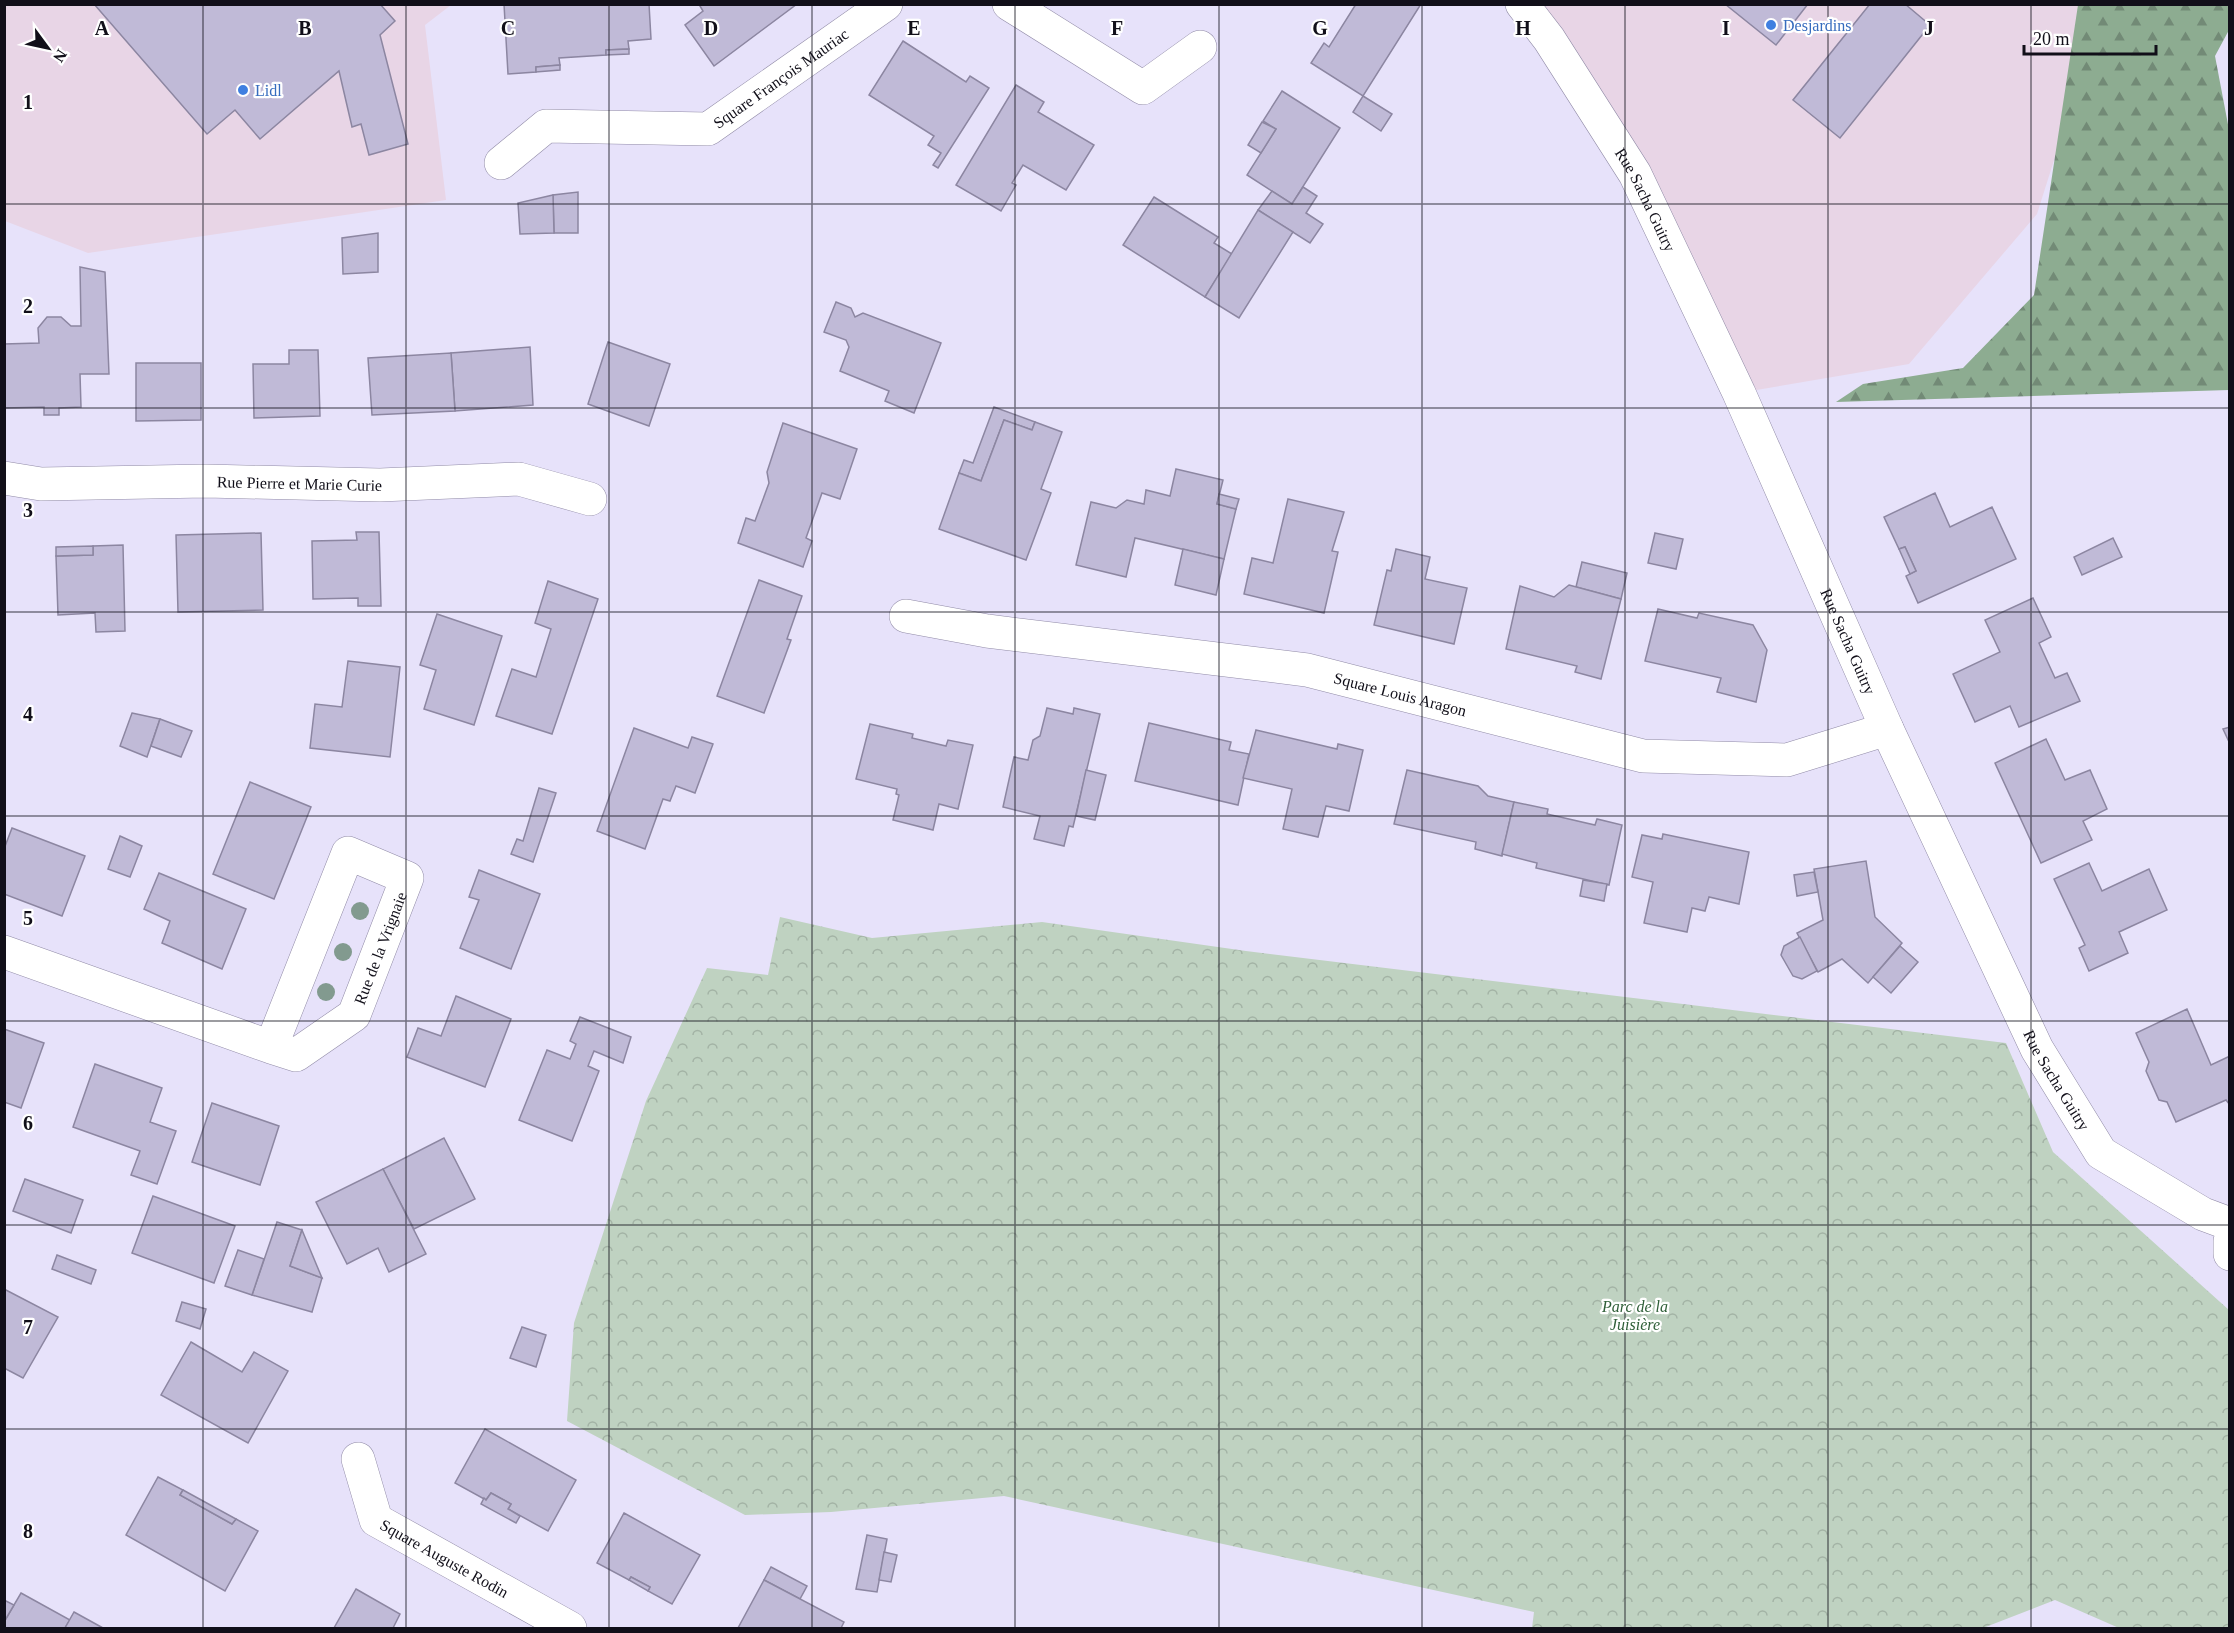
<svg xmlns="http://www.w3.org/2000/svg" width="2234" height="1633" font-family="Georgia,serif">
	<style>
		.commercial { fill: #e8d5e6 }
		.forest { fill: url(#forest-firs) }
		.park { fill: url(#park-crowns) }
		.building { fill: #c0bad7; stroke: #8c86a1; stroke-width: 1.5 }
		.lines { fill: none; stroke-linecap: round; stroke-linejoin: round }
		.minor-casing { stroke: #918ba7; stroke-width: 34 }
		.minor { stroke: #fff; stroke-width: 33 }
		.tree { fill: #829a8f }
		.grid { fill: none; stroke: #110f19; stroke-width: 1.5; stroke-opacity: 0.55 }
		.shop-dot { fill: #3f7fe0; stroke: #fff; stroke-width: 2 }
		.labels { text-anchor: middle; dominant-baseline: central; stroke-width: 4.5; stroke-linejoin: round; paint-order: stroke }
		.shop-label { font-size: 16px; fill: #366cbe; stroke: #fff; text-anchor: start }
		.street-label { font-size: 16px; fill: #110f19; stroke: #fff }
		.park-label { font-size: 16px; font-style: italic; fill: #2f5f38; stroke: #fff }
		.grid-label { font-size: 20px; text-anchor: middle; font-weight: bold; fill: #110f19; stroke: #fff; stroke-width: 4.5; stroke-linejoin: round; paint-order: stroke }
	</style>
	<defs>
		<pattern id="forest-firs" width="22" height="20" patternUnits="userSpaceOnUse" patternTransform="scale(1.5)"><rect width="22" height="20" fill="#8dac91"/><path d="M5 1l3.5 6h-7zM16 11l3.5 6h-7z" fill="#728a76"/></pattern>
		<pattern id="park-crowns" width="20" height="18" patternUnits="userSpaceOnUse" patternTransform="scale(1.5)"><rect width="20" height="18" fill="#bfd2c1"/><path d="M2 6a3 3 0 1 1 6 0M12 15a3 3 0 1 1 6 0" fill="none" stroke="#a3b3a5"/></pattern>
	</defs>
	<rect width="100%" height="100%" fill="#e7e2fa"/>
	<g class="commercial">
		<path d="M4,5H451L425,25L446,200L88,253L5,221Z"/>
		<path d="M1509,5H2103L2037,214L1909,364L1739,393L1635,174Z"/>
	</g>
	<path class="forest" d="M2078,5H2229V30L2215,56L2230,135L2229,390L1836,402L1863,384L1963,368L2034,295Z"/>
	<path class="park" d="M780,917L872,938L1042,922L1246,951L2006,1043L2053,1152L2229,1310V1628H2119L2055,1600L1983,1628H1532L1534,1612L1004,1496L831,1512L745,1515L567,1421L574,1323L646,1101L707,968L768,975Z"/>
	<g class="building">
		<path d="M94,4H380L395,21L380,35L408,144L369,155L361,124L352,127L339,71L260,139L235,110L207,134Z"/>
		<path d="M504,4H649L651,39L628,41L629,49L606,50V55L559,58L560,65L536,67V72L508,74Z"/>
		<path d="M702,4H797L714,66L685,25L703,11L700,6Z"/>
		<path d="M1356,4H1421L1363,96L1311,63L1324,43L1329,47Z"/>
		<path d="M1725,4H1808L1776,45Z"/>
		<path d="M1870,4H1905L1930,25L1840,138L1793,100Z"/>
		<path d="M903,41L966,82L970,76L989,88L938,168L933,165L941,153L928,145L934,136L869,95Z"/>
		<path d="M629,49V54L606,55V50Z"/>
		<path d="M560,65V70L536,72V67Z"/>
		<path d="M1016,85L1044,102L1038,112L1094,145L1066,190L1023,165L1012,183L1016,185L1001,211L956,185Z"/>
		<path d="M1282,91L1340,128L1292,204L1247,175L1276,129L1263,121Z"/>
		<path d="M1363,96L1392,114L1381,131L1353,112Z"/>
		<path d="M1262,122L1276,129L1261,153L1248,145Z"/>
		<path d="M1303,187L1317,196L1306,213L1323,224L1310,243L1258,210L1272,191L1292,204Z"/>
		<path d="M578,192V233H554L553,195Z"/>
		<path d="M553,195L554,233L520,234L518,203Z"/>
		<path d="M1154,197L1218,237L1214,243L1232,254L1205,297L1123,245Z"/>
		<path d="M1258,210L1293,232L1239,318L1205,297Z"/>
		<path d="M378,233V272L343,274L342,238Z"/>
		<path d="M80,267L105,272L109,374H80L81,407L59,408V415H44V407L4,408V344L39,343L38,328L47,317H61L71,326H81Z"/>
		<path d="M836,302L851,308L855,317L863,313L941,343L914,413L885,401L889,391L840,371L849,347L846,340L824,332Z"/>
		<path d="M608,342L670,364L649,426L588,404Z"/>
		<path d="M530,347L533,405L455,411L451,353Z"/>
		<path d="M289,350H318L320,416L254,418L253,364H289Z"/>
		<path d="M451,353L455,411L372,415L368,358Z"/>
		<path d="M136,363H201V420L136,421Z"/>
		<path d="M994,407L1035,422L1032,430L1004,420L981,481L959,473L964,460L973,463Z"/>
		<path d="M1004,420L1032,430L1035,422L1062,432L1041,489L1051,493L1026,560L939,529L959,473L981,481Z"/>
		<path d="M783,423L857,449L840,499L822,493L806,538L812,541L803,567L738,543L746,518L755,521L769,483L767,472Z"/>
		<path d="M1176,469L1223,480L1217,504L1236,509L1224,559L1135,538L1126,577L1076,565L1091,502L1116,508L1127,500L1144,504L1146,490L1170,496Z"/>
		<path d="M1935,493L1950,527L1992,507L2016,559L1918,603L1906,576L1916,571L1905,547L1899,549L1884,517Z"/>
		<path d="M1219,494L1239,499L1236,509L1217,504Z"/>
		<path d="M1288,499L1344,512L1332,551L1338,552L1324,613L1244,594L1252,558L1273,563Z"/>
		<path d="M356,532H379L381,606H358V598L313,599L312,541L357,540Z"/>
		<path d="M261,533L263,610L178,612L176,535Z"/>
		<path d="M1655,533L1683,539L1676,569L1648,563Z"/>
		<path d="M2113,538L2122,557L2082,575L2074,557Z"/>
		<path d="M123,545L125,631L96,632L95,613L58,615L56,556L93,555V546Z"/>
		<path d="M93,546V555L56,556V547Z"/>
		<path d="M1905,547L1916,571L1910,574L1899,549Z"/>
		<path d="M1183,549L1224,559L1216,595L1175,585Z"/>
		<path d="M1396,549L1430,557L1425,579L1467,588L1454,644L1374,625L1387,570L1391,571Z"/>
		<path d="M1582,562L1627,573L1621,599L1576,587Z"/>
		<path d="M759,580L802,596L787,639L791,640L764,713L717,696Z"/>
		<path d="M548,581L598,599L552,734L496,716L512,669L536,677L551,629L535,623Z"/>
		<path d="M1569,585L1621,599L1601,679L1575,672L1577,666L1506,649L1520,586L1554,597Z"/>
		<path d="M2033,598L2051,637L2039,643L2055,678L2067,673L2080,701L2019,727L2010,706L1975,722L1953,674L2000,652L1985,620Z"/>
		<path d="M1658,609L1697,618L1699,613L1753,625L1767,650L1756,702L1717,692L1721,678L1645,661Z"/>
		<path d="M437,614L502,636L474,725L424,709L436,670L420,665Z"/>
		<path d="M348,661L400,667L390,757L310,748L315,704L342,707Z"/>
		<path d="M1047,708L1073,714L1074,708L1100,714L1073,827L1069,826L1064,846L1034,839L1040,816L1003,807L1014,757L1028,760L1033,740L1040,736Z"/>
		<path d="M132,713L160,719L147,757L120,746Z"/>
		<path d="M160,719L192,731L181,757L151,746Z"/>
		<path d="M1149,723L1231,742L1229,750L1249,754L1238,805L1135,781Z"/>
		<path d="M870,724L913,734L912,738L946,746L948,740L973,745L958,809L939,804L933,830L893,820L899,795L896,794L897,789L856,779Z"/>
		<path d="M2230,727V744L2223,729Z"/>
		<path d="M634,728L688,748L692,737L713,744L695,793L676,786L670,801L663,799L645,849L597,831Z"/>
		<path d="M1256,730L1337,749L1338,744L1363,750L1349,811L1326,806L1318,837L1283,829L1292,789L1243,778Z"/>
		<path d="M2046,739L2065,780L2090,770L2107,809L2083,821L2092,840L2041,863L1995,763Z"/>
		<path d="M1086,770L1106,775L1095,820L1076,816Z"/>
		<path d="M1407,770L1478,786L1488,796L1514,802L1502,856L1475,849L1476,842L1394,824Z"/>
		<path d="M250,782L311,807L274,899L213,874Z"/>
		<path d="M539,788L556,793L533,862L511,854L517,839L523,841Z"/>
		<path d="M1514,802L1548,809L1547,814L1595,825L1597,819L1622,825L1609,885L1536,868L1537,863L1502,854Z"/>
		<path d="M12,828L85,856L62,916L4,894V849Z"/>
		<path d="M1663,834L1749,852L1739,904L1709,897L1705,911L1692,908L1687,932L1644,923L1653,882L1632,877L1642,835L1662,839Z"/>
		<path d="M120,836L142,846L130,877L108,869Z"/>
		<path d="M1866,861L1875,917L1902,943L1868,983L1842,959L1818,972L1797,933L1823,920L1814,869Z"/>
		<path d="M2089,863L2102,891L2149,869L2167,910L2119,932L2128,953L2089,971L2079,948L2085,945L2054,879Z"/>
		<path d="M479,870L540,894L511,969L460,948L479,900L469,897Z"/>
		<path d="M1814,872L1818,892L1797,896L1794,875Z"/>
		<path d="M159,873L246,909L222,969L162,943L170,921L144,909Z"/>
		<path d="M1583,880L1607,884L1604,901L1580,896Z"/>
		<path d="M1800,937L1817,971L1802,979L1793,976L1781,955L1784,946Z"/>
		<path d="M1900,946L1918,962L1891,993L1873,977Z"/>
		<path d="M456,996L511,1019L485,1087L407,1057L418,1028L441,1036Z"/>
		<path d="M2187,1009L2211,1065L2230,1056V1105L2226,1100L2176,1122L2167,1102L2159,1100L2146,1071L2149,1062L2136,1033Z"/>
		<path d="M580,1017L631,1037L623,1063L594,1051L588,1066L599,1071L572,1141L519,1120L547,1050L570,1059L576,1044L570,1041Z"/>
		<path d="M4,1029L44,1043L21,1108L4,1102Z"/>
		<path d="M95,1064L162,1088L150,1122L176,1131L157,1184L131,1175L140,1151L73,1127Z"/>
		<path d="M212,1103L279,1126L260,1185L192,1162Z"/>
		<path d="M444,1138L475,1199L414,1229L383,1169Z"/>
		<path d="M383,1169L426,1254L389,1272L378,1248L347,1264L316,1202Z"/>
		<path d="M25,1179L83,1200L71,1233L13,1211Z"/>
		<path d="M153,1196L235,1226L214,1283L132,1253Z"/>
		<path d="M277,1222L302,1230L290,1266L322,1278L312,1312L252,1295Z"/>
		<path d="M302,1230L322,1278L290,1266Z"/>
		<path d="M238,1250L264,1259L252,1295L225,1286Z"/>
		<path d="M57,1255L96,1270L91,1284L52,1269Z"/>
		<path d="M4,1289L58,1317L23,1378L4,1368Z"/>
		<path d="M182,1302L206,1309L200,1329L176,1321Z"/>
		<path d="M522,1327L546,1335L536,1367L510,1358Z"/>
		<path d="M191,1342L242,1372L254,1352L288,1371L248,1443L161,1395Z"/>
		<path d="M485,1429L576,1480L548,1531L508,1509L511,1504L491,1493L486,1500L455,1483Z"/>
		<path d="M158,1477L183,1490L180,1495L232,1524L236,1519L258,1531L225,1591L126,1535Z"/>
		<path d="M183,1490L236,1519L232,1524L180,1495Z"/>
		<path d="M491,1493L511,1504L508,1509L520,1516L516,1523L481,1504L484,1498L486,1500Z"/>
		<path d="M624,1513L700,1555L672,1604L648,1591L650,1587L631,1577L629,1580L597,1563Z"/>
		<path d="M867,1535L887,1539L877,1592L856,1589Z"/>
		<path d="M884,1552L897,1555L891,1582L879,1580Z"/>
		<path d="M771,1567L807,1586L800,1599L764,1580Z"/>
		<path d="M631,1577L650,1587L648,1591L629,1580Z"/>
		<path d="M764,1580L844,1622L841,1628H738Z"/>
		<path d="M356,1589L400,1614L393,1628H334Z"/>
		<path d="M21,1593L70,1620L65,1628H4V1622Z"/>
		<path d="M4,1600L14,1605L4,1622Z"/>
		<path d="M74,1612L103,1628H65Z"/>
	</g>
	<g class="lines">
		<g class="minor-casing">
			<g id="minor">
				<path d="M1009,4L1143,88L1200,47"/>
				<path id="s1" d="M1522,4L1549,39L1635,174L1739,393L1887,729L2037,1049L2101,1153L2203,1214L2230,1224"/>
				<path id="s2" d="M501,163L546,126L708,129L886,4"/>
				<path id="s3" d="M4,478L41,484L206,481L380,485L519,479L590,499"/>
				<path id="s4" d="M906,616L987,631L1307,670L1643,756L1787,760L1887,729"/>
				<path id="s5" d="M4,952L271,1047L296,1055L354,1015L407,878L348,853L271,1047"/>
				<path d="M2230,1241V1254"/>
				<path id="s6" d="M358,1459L376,1520L570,1628"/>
			</g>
		</g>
		<use href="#minor" class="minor"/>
	</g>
	<g class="tree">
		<circle cx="360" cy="911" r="9"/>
		<circle cx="343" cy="952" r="9"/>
		<circle cx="326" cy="992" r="9"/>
	</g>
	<path class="grid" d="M203,4V1628M406,4V1628M609,4V1628M812,4V1628M1015,4V1628M1219,4V1628M1422,4V1628M1625,4V1628M1828,4V1628M2031,4V1628M4,204H2230M4,408H2230M4,612H2230M4,816H2230M4,1021H2230M4,1225H2230M4,1429H2230"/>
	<g class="shop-dot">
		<circle cx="1771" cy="25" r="6"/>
		<circle cx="243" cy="90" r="6"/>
	</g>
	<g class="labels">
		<g class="shop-label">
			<text x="1783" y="25">Desjardins</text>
			<text x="255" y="90">Lidl</text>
		</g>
		<g class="street-label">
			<text stroke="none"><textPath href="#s2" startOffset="309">Square François Mauriac</textPath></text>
			<text stroke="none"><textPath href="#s1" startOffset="232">Rue Sacha Guitry</textPath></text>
			<text stroke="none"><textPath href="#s3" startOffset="296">Rue Pierre et Marie Curie</textPath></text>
			<text stroke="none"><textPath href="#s1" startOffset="718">Rue Sacha Guitry</textPath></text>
			<text stroke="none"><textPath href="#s4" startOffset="501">Square Louis Aragon</textPath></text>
			<text stroke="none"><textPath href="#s5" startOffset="452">Rue de la Vrignaie</textPath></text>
			<text stroke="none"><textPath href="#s1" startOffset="1204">Rue Sacha Guitry</textPath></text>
			<text stroke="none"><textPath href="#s6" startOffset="142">Square Auguste Rodin</textPath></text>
		</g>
		<g class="park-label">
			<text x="1635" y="1306">Parc de la<tspan x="1635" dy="18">Juisière</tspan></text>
		</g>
	</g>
	<g class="grid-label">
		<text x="102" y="35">A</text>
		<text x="305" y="35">B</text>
		<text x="508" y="35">C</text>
		<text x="711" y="35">D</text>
		<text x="914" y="35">E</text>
		<text x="1117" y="35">F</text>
		<text x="1320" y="35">G</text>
		<text x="1523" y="35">H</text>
		<text x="1726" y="35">I</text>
		<text x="1929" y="35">J</text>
		<text x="28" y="109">1</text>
		<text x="28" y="313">2</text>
		<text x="28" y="517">3</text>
		<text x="28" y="721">4</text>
		<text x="28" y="925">5</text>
		<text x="28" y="1130">6</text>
		<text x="28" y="1334">7</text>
		<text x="28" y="1538">8</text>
	</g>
	<rect width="2234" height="1633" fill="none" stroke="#110f19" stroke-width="12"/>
	<g transform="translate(48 48) rotate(123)" stroke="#ffffff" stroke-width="4.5" paint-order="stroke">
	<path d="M0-4.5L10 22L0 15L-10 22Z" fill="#110f19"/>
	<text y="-9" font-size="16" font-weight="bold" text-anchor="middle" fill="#110f19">N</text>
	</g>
	<path d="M2024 45v9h132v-9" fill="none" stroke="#110f19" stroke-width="3"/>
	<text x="2033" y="45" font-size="18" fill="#110f19" stroke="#ffffff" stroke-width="4.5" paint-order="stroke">20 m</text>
</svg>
